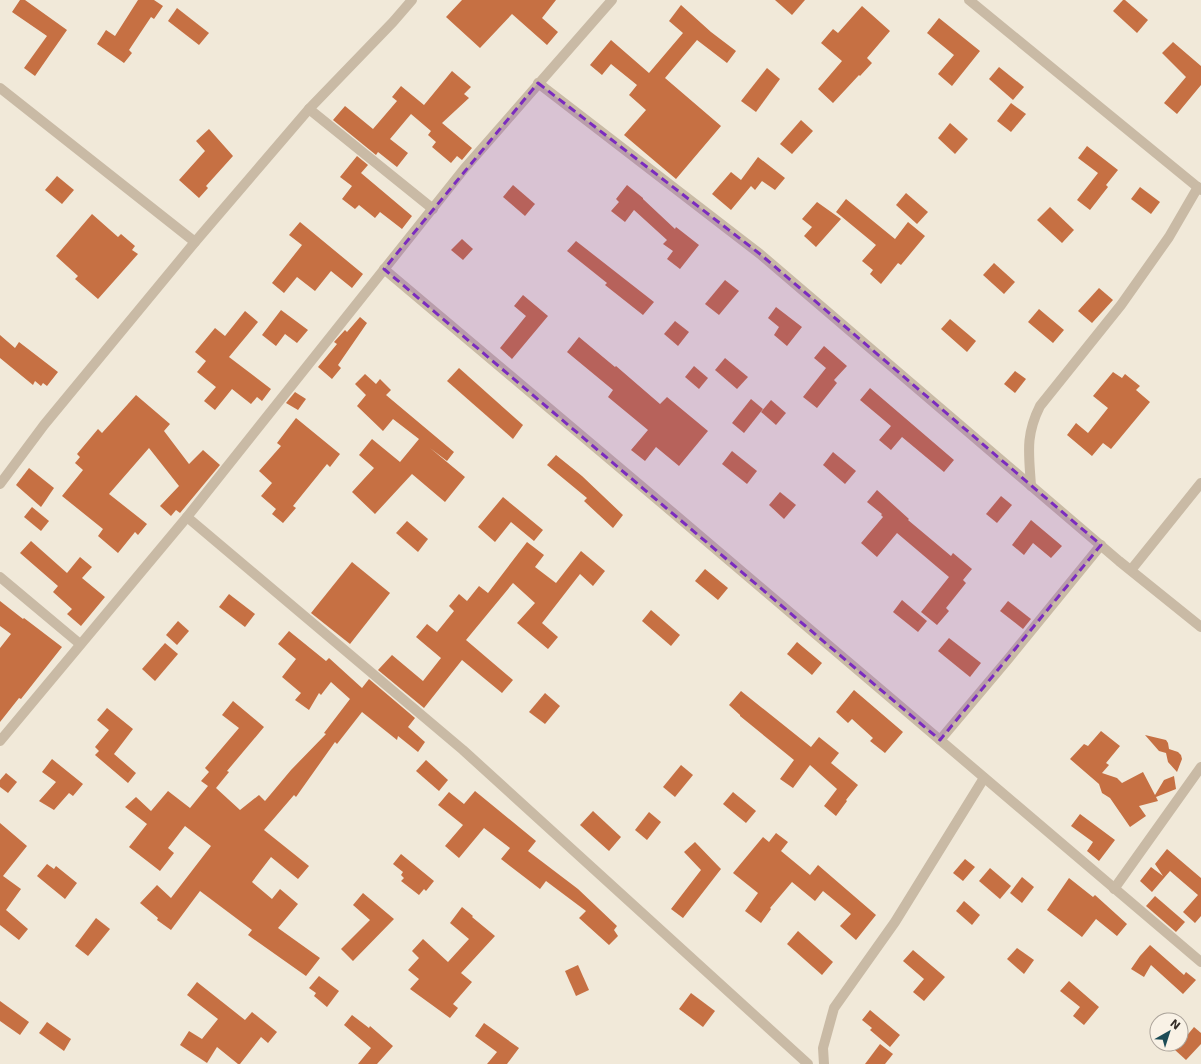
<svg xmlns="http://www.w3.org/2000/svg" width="1201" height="1064" font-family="'DejaVu Sans',sans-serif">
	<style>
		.building { fill: #c67043 }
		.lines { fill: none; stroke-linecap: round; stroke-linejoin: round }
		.street { stroke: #c9baa5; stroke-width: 10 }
		.marked { fill: #7b2cbf; fill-opacity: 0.2; stroke: #7b2cbf; stroke-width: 3; stroke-dasharray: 8 5; stroke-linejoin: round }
	</style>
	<rect width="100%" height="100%" fill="#f1e9d9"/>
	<g class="building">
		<path d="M20,0H25L67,30L35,76L24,68L47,36L12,12Z"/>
		<path d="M138,0H154L163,6L154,19L151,17L129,50L132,53L124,63L97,44L106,30L115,36Z"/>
		<path d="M462,0H556L542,18L558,32L547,45L512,14L480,48L446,17Z"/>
		<path d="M775,0H805L792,15Z"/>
		<path d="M1123,0H1125L1148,20L1137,33L1113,11Z"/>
		<path d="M681,5L711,32L736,51L727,63L697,40L665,78L721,126L676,179L624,135L646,110L629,95L637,85L611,64L602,75L590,65L611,40L649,73L683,33L669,21Z"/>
		<path d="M862,6L890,31L867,58L872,63L860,76L859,75L833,103L818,89L842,61L821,43L833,29L838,33Z"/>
		<path d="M177,8L209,33L199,45L168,21Z"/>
		<path d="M939,18L980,51L952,86L938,74L954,55L927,33Z"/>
		<path d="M1173,42L1201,66V85L1177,114L1164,103L1186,77L1162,53Z"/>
		<path d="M999,67L1024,87L1013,100L989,79Z"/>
		<path d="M767,68L780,79L756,112L741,101Z"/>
		<path d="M452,71L471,87L464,94L469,98L442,123L472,148L462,160L457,156L451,163L432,147L436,142L428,135L431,131L411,114L390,139L408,153L397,167L378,152L376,155L333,120L345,106L373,129L397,101L392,97L401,86L424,105Z"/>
		<path d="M1011,103L1026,114L1011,132L997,121Z"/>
		<path d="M801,120L813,131L792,154L780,144Z"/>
		<path d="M950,123L968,139L955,154L938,138Z"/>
		<path d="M209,129L233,156L206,186L208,188L199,198L179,180L205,151L196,141Z"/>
		<path d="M1087,146L1118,170L1106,185L1108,187L1090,210L1077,200L1098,173L1078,158Z"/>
		<path d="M357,156L368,165L361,173L412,216L402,229L380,212L375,218L359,205L355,209L342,199L352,186L340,177Z"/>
		<path d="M758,157L785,178L775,190L762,181L755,190L751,186L731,210L712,194L731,172L741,180Z"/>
		<path d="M57,176L74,190L62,204L45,190Z"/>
		<path d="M513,185L535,204L525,216L503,197Z"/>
		<path d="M627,185L643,198V199L675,229L676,227L699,245L680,269L667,259L673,251L663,244L667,240L634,210L625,222L611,211L619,202L616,199Z"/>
		<path d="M1140,187L1160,202L1151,214L1131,199Z"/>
		<path d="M906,193L928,212L917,224L896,205Z"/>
		<path d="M846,199L895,239L908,222L925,236L901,265L898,263L881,284L870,274L873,270L862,261L876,245L836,212Z"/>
		<path d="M817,202L841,219L816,247L804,236L812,227L802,219Z"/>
		<path d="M1050,207L1074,230L1062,243L1037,220Z"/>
		<path d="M92,214L118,237L121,234L135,246L132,250L138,254L98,299L75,279L78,276L56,256Z"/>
		<path d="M300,222L363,274L352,288L331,271L315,291L297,277L284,293L272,283L302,245L289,235Z"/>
		<path d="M462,239L473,249L463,260L451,250Z"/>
		<path d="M576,241L654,302L643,315L605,285L607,283L567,251Z"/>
		<path d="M994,263L1015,282L1004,294L983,275Z"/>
		<path d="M725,280L739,291L719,315L705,304Z"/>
		<path d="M1099,288L1113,300L1092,323L1078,311Z"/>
		<path d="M523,295L548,316L512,359L500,348L526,316L514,306Z"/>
		<path d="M776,307L802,327L787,346L774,335L779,327L768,318Z"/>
		<path d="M1039,309L1064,330L1053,343L1028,322Z"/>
		<path d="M281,310L308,330L297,343L285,334L276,346L262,335Z"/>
		<path d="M245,311L258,322L229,357L271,389L262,401L257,397L251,404L232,389L215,410L204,401L216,387L197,372L206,361L195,352L215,328L225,336Z"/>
		<path d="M360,317L367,323L338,365L341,368L332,379L318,367L337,344L334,342L345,330L347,332Z"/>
		<path d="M950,319L976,341L967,352L941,329Z"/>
		<path d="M675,321L689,332L678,346L664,334Z"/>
		<path d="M0,335L15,348L19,342L58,372L47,386L43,383L41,386L35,381L33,385L0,358Z"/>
		<path d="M579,337L615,367L616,366L660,404L667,397L708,431L679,466L656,447L645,461L631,450L648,430L608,397L613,390L567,352Z"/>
		<path d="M824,346L847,366L834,380L837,383L817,408L803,397L826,368L814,358Z"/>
		<path d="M725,358L748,377L737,389L715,370Z"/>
		<path d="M694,366L708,378L699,389L685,377Z"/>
		<path d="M459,368L523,425L513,439L447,381Z"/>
		<path d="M1015,371L1026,379L1015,393L1004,384Z"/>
		<path d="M1113,372L1122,378L1125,374L1140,386L1136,390L1150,402L1111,449L1103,443L1092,456L1067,435L1076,423L1088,433L1108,408L1093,396Z"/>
		<path d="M365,374L376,384L380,379L391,390L386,395L454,452L447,461L430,448L465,477L445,502L412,474L375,514L352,492L374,468L359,455L372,439L400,462L419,439L393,419L383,431L357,406L366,395L355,384Z"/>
		<path d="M870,388L954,460L944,472L902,437L891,450L879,440L891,426L860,400Z"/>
		<path d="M295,392L306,399L298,410L286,403Z"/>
		<path d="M136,395L170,424L164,431L189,464L203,450L220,465L180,513L176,510L171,516L160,506L179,486L149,448L109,494L147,524L138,535L135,532L118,553L98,536L103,529L62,496L83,470L75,463L80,457L77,454L98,429L102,433Z"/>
		<path d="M751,399L763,409L744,433L732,423Z"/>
		<path d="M771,400L786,413L776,425L761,412Z"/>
		<path d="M296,418L340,454L330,467L327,464L293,506L296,508L283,523L272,514L276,509L261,496L272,483L259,471L281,446L277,443Z"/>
		<path d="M732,451L757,471L747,484L722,464Z"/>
		<path d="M833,452L856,471L845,484L823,465Z"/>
		<path d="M556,455L582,476L623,515L613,528L584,501L587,498L547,465Z"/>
		<path d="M29,468L54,488L41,507L16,485Z"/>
		<path d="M877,490L909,519L908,520L951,556L953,553L972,569L963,580L966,583L946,608L949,611L937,625L921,612L949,577L897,533L877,557L861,543L883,517L881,515L882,514L867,502Z"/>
		<path d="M780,492L796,505L784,519L769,505Z"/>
		<path d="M1001,496L1012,505L997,523L986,514Z"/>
		<path d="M503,497L543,530L534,541L511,522L495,542L478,527Z"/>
		<path d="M32,507L49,521L41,531L24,517Z"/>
		<path d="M1031,520L1062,546L1051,558L1033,543L1024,555L1012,545Z"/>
		<path d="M407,521L428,539L418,552L396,533Z"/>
		<path d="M31,541L67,573L80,557L92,567L82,578L105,597L81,626L67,614L72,609L53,592L58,586L20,553Z"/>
		<path d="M527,542L544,555L535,567L556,583L581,551L605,571L593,586L580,574L542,623L558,637L548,649L517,623L535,603L513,583L466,640L513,680L502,693L462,660L424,708L378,670L392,655L423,681L441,658L416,637L427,624L437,632L454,611L449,606L459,594L467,601L479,586L488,593Z"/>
		<path d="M352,562L390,593L350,644L311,613Z"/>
		<path d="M705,569L728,588L718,600L695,581Z"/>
		<path d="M229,594L255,614L245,627L219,607Z"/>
		<path d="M902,600L927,621L918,632L893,612Z"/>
		<path d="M0,601L23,619L24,618L62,647L21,699L19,698L0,722V648L11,634L0,626Z"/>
		<path d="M1008,601L1031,619L1023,629L1000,611Z"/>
		<path d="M651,610L680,635L671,646L642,621Z"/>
		<path d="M178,621L189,631L177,645L166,635Z"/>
		<path d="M289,631L326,661L329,658L362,688L369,679L415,718L408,727L425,742L418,752L398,736L397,740L362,712L337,744L335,742L296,797L294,795L264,830L309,866L298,879L271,857L252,882L272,899L280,889L298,904L278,928L320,958L306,976L248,935L252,930L200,891L171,930L157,920L158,918L140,903L157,885L171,898L211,846L185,826L168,848L174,853L160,871L129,847L147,824L125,807L136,797L151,811L168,791L190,808L208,786L201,781L209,772L205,768L239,728L222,715L233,701L264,727L227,771L229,772L216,788L240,810L259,795L265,801L291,770L326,734L324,733L350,699L331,682L321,695L319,693L309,710L295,700L301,693L282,677L296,659L278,644Z"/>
		<path d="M949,638L981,663L970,677L938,651Z"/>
		<path d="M797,642L822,663L812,675L787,654Z"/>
		<path d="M165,643L178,654L155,681L142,669Z"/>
		<path d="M854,690L903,732L885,753L870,741L873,738L852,719L848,723L836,712Z"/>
		<path d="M741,691L811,747L819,737L839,753L831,763L858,785L846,800L847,801L836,816L824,806L837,789L810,765L793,788L780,779L794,760L740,716V715L729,705Z"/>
		<path d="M545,693L560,706L545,724L529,712Z"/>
		<path d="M107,708L133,729L114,754L136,773L128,783L95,755L99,751L95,747L109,730L97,720Z"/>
		<path d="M1101,731L1120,746L1106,763L1109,765L1102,773L1117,778L1122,783L1143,772L1155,795L1164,780L1174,776L1176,789L1156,797L1158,801L1139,806L1146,816L1130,827L1110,798L1102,793L1099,784L1070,759L1084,744L1088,746Z"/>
		<path d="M1145,735L1166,740L1168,743L1169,749L1178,752L1181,755L1182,759L1177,772L1168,762L1166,753L1159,751Z"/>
		<path d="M52,759L83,784L73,796L69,793L54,810L39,801L56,782L42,772Z"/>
		<path d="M426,760L448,780L439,791L416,771Z"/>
		<path d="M681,765L693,775L675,797L663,787Z"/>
		<path d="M6,773L17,782L8,793L0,787V780Z"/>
		<path d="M475,791L536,841L528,851L578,889L617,926L614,930L618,936L609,945L579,918L586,911L546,881L540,889L501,859L510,848L484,828L459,858L445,846L463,825L438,805L449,792L464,804Z"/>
		<path d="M733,792L756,811L746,823L723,804Z"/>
		<path d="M593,811L621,837L609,851L580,825Z"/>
		<path d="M649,812L661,822L647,840L635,830Z"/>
		<path d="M1080,814L1115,840L1099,861L1087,851L1093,842L1071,826Z"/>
		<path d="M0,823L27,846L3,876L21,889L6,910L28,929L19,940L0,925Z"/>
		<path d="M776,833L788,842L781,851L810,875L818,865L876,915L856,940L840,926L851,914L823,891L815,901L792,882L770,908L771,909L761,923L745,911L758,893L733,873L763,837L769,842Z"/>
		<path d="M695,842L721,869L683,918L671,909L701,870L684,852Z"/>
		<path d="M1167,849L1201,878V916L1195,923L1183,912L1198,895L1170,871L1152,892L1140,881L1151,867L1163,876L1155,864Z"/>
		<path d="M401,854L434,881L426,891L424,889L419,895L401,881L404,878L401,875L403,872L393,864Z"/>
		<path d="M965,859L975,867L963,881L953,873Z"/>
		<path d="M47,864L54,869L56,866L77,883L65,899L37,876Z"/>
		<path d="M990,868L1011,886L1000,899L979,881Z"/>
		<path d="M1022,877L1034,887L1022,903L1010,893Z"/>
		<path d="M1069,878L1093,897L1095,895L1127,924L1117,936L1096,919L1082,937L1047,910Z"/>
		<path d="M363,893L394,919L353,961L341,949L370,920L353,905Z"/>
		<path d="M1155,896L1185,922L1176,932L1146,906Z"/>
		<path d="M964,901L980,915L972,925L956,911Z"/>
		<path d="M462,907L473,916L472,917L495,936L461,973L472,982L453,1004L458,1008L450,1018L410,989L419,979L408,970L419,958L412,951L423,939L448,962L469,939L450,923Z"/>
		<path d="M96,918L110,929L88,956L75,946Z"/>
		<path d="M798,931L833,962L822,975L787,944Z"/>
		<path d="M1150,945L1184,975L1186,972L1196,980L1183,994L1151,965L1144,977L1131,969L1140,956Z"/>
		<path d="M1017,948L1034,960L1024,974L1007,959Z"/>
		<path d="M913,950L945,977L924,1001L913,992L924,979L903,961Z"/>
		<path d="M578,965L589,990L576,996L565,971Z"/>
		<path d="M319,976L339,991L327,1007L314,996L316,993L309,988Z"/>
		<path d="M1069,981L1099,1007L1084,1025L1073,1016L1080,1007L1060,991Z"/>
		<path d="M197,982L245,1020L252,1012L277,1032L268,1043L261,1037L240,1064H238L217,1047L207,1063L180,1045L189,1031L202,1039L218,1019L187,995Z"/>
		<path d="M691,993L715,1011L703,1027L679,1009Z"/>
		<path d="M0,1001L29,1022L20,1035L0,1021Z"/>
		<path d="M870,1010L900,1035L890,1047L870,1030L872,1028L862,1020Z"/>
		<path d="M352,1015L369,1028L370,1026L393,1046L377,1064H358L371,1048L344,1025Z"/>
		<path d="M47,1022L71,1039L64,1051L39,1033Z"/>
		<path d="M484,1023L519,1048L507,1064H487L497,1052L475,1036Z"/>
		<path d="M1194,1027L1201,1033V1044L1186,1060L1175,1050Z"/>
		<path d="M880,1044L893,1054L885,1064H865Z"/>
	</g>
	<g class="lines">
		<g class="street">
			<path d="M969,0L1201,190"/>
			<path d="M538,83L760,254L1119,561L1201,627"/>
			<path d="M0,88L195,242"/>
			<path d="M309,109L433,209"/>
			<path d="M384,269L665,506L1201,962"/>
			<path d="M0,484L44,425L195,242L309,109L393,22L412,0"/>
			<path d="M1031,486C1029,454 1025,436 1040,406L1121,305L1169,237L1198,187"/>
			<path d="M187,517L463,750L808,1064"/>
			<path d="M1131,570L1201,483"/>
			<path d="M0,577L80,644"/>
			<path d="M940,740L1009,658L1101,545"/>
			<path d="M0,741L187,517L464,169L612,0"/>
			<path d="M1114,889L1201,767"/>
			<path d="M824,1064L823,1048L834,1008L895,922L984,778"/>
		</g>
	</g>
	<path class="marked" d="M538,83L760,254L1101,545L940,740L384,269Z"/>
	<g transform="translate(1169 1032) rotate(39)"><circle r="19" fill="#f9f2e6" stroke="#aba39a"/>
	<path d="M0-3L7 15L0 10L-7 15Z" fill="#1c4c56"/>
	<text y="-6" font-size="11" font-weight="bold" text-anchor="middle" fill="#352d27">N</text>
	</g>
</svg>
